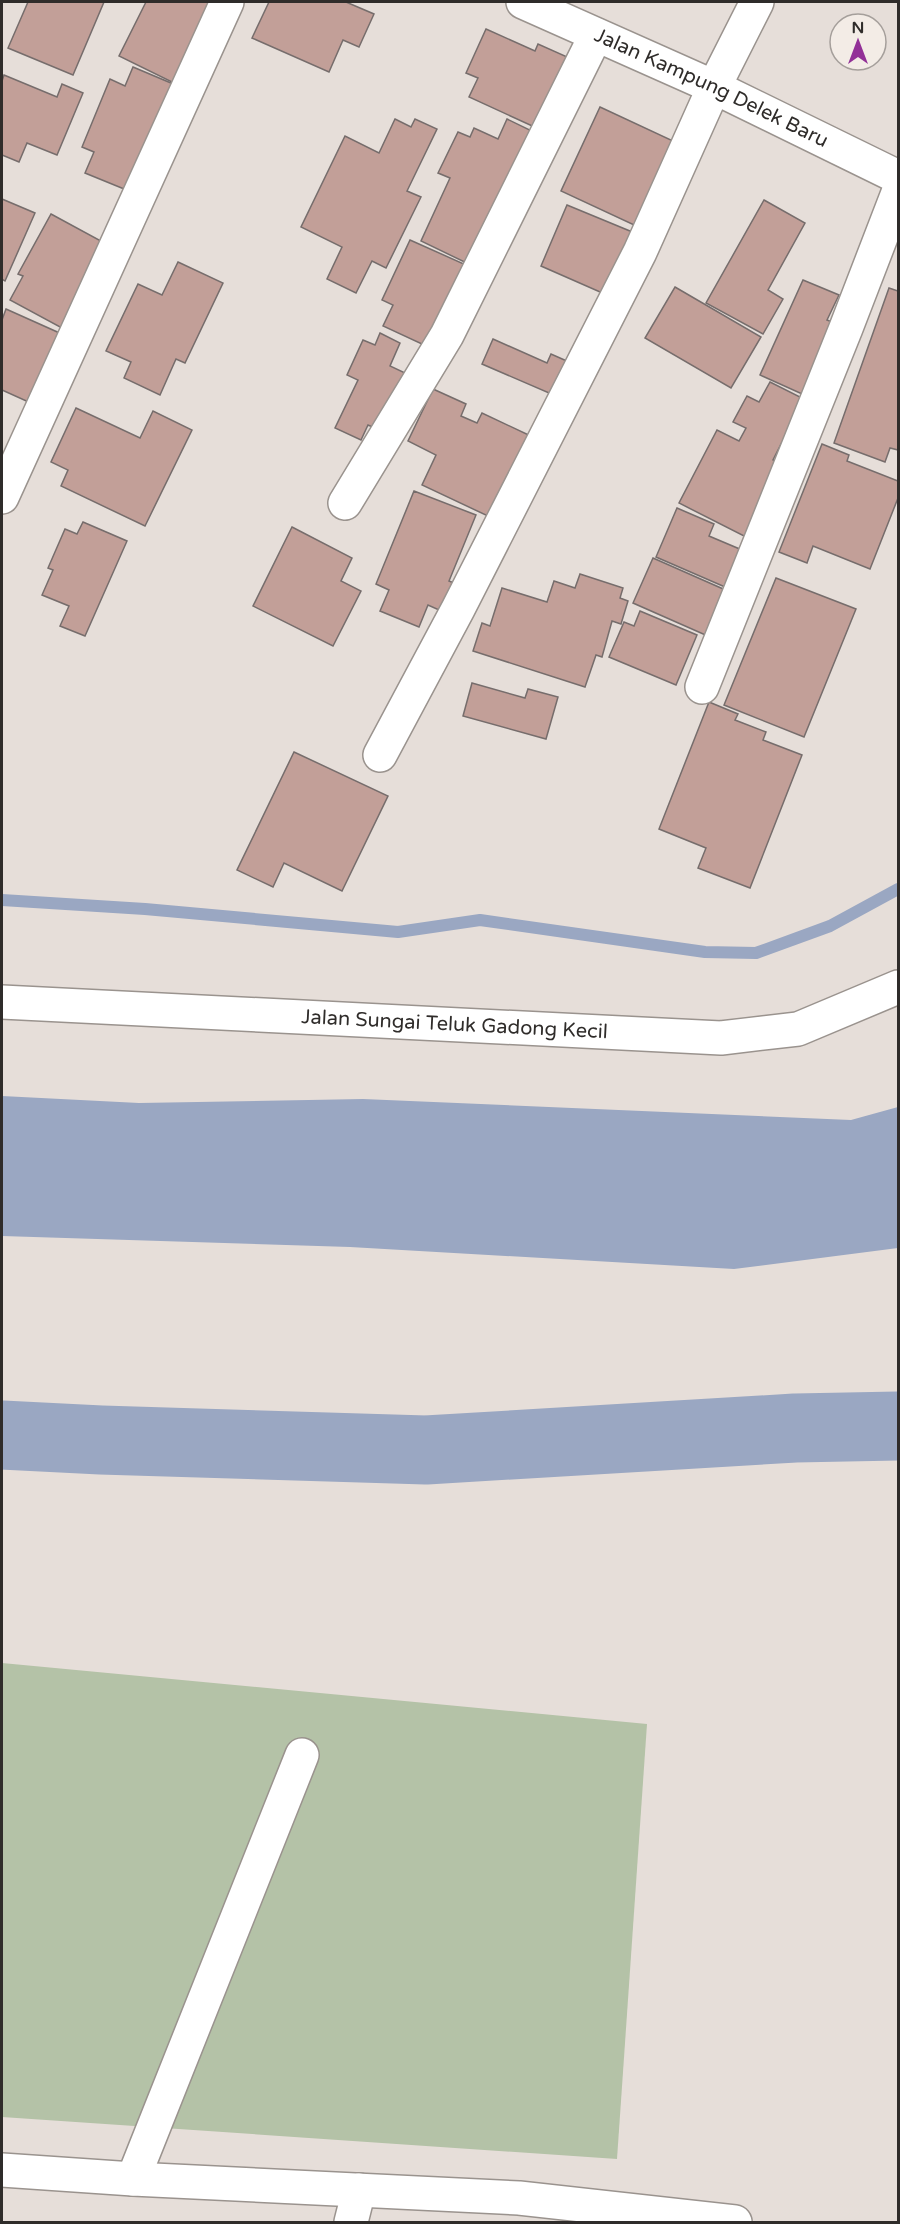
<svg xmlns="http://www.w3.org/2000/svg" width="900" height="2224" font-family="'Varela Round',sans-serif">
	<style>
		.green { fill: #b4c2a7 }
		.water { fill: #9aa7c2 }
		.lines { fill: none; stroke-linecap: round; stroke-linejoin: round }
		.stream { stroke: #9aa7c2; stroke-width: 12 }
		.river { stroke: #9aa7c2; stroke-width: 69 }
		.building { fill: #c29f98; stroke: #766d6c; stroke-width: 1.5 }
		.minor-casing { stroke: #9a938e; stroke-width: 36 }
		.minor { stroke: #fff; stroke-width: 33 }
		.labels { text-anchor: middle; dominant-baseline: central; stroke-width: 4.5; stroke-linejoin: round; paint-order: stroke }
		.street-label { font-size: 20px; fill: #2f2c2a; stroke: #f3ece6 }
	</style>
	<rect width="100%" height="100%" fill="#e6ded9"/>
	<path class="green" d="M2,1663L647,1724L617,2159L2,2117Z"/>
	<path class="water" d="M2,1096L139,1103L363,1099L851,1120L898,1107V1248L734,1269L350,1247L2,1236Z"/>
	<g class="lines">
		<path class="stream" d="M2,900L145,909L398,932L480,920L705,952L756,953L830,926L898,889"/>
		<path class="river" d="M2,1435L101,1440L426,1450L795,1428L898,1426"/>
	</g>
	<g class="building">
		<path d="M28,2H104L73,75L8,48Z"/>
		<path d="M146,2H219L178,85L119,56Z"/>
		<path d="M269,2H346L374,14L359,47L343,40L329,72L252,38Z"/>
		<path d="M486,29L535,51L538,44L574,60L541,130L469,97L478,78L466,73Z"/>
		<path d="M133,67L178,86L129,191L85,173L94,152L82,147L110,79L125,86Z"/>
		<path d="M4,75L57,97L62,84L83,93L57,155L27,143L19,162L2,155V81Z"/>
		<path d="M600,107L686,147L647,231L561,191Z"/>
		<path d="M395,119L411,127L415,119L437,129L407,191L421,197L386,268L372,261L356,293L327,279L342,247L301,227L345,136L379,153Z"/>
		<path d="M507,119L538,134L475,267L421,241L450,178L438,173L458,132L470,137L474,128L498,139Z"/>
		<path d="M2,199L35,213L5,281L2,279Z"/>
		<path d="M764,200L805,223L768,290L783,299L763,334L706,303Z"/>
		<path d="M567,205L642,236L616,299L541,266Z"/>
		<path d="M51,214L112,247L73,334L10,300L23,276L18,274Z"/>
		<path d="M410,240L475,269L437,351L383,326L393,305L382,300Z"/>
		<path d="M178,262L223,283L185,363L176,359L160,395L124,378L131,362L106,351L138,284L162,295Z"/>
		<path d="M803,280L839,295L827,320L843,326L811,398L760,375Z"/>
		<path d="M675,287L761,337L731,388L645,338Z"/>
		<path d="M889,288L898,291V450L890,448L885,462L834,443Z"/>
		<path d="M6,309L64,335L33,404L2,390V320Z"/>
		<path d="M380,333L400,343L390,366L424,382L382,431L368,425L361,440L335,428L358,380L347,375L363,340L375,345Z"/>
		<path d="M493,339L547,363L551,354L578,366L563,399L482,364Z"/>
		<path d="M770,382L804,399L773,460L786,466L748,538L679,503L717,430L739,441L746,428L733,422L747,396L759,402Z"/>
		<path d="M433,389L466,404L461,416L477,423L482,413L537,439L505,524L422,485L436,455L408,441Z"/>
		<path d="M76,408L140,438L153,411L192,430L145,526L61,486L68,470L51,462Z"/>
		<path d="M822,444L849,455L847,461L898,481V498L870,569L813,546L807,563L779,552Z"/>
		<path d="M414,491L476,515L449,581L459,585L448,614L428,605L419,627L380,611L389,590L376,584Z"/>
		<path d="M677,508L714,524L709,536L742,550L725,587L656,557Z"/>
		<path d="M83,522L127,541L85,636L60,626L69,606L42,595L53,570L48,568L65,529L77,534Z"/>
		<path d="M292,527L352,558L341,581L361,591L333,646L253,606Z"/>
		<path d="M653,558L730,592L710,637L633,603Z"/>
		<path d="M580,574L623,588L620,598L628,601L621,624L612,621L602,657L596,655L585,687L473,651L482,623L490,626L502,588L547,602L554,581L575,588Z"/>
		<path d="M776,578L856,609L804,737L724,705Z"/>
		<path d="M640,611L697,635L676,685L609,657L624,622L634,626Z"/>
		<path d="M472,683L525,698L528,689L558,697L546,739L463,716Z"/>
		<path d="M709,702L738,714L735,720L766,732L763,740L802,755L750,888L698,868L706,848L659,829Z"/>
		<path d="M294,752L388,796L342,891L284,863L273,887L237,870Z"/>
	</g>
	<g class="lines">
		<g class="minor-casing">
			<g id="minor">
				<path id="s1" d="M523,2L714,87L898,177"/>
				<path d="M2,497L227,2"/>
				<path d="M345,503L447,335L596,35"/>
				<path d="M702,687L846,328L898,193"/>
				<path d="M380,755L458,609L640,252L714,87L757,2"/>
				<path id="s2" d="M2,1002L721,1038L798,1029L898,987"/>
				<path d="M2,2170L133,2179L519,2198L735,2222"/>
				<path d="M133,2179L302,1755"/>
				<path d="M351,2222L359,2190"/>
			</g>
		</g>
		<use href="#minor" class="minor"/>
	</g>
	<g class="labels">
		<g class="street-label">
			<text stroke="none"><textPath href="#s1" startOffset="207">Jalan Kampung Delek Baru</textPath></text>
			<text stroke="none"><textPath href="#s2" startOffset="453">Jalan Sungai Teluk Gadong Kecil</textPath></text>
		</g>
	</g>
	<rect width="900" height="2224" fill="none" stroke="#2f2c2a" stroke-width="6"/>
	<g transform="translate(858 42)"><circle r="28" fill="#f3ece6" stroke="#a59f9b" stroke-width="1.5"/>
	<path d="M0-4.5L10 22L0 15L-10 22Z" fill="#923097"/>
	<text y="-9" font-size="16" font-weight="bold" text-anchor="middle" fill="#2f2c2a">N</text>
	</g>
</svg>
